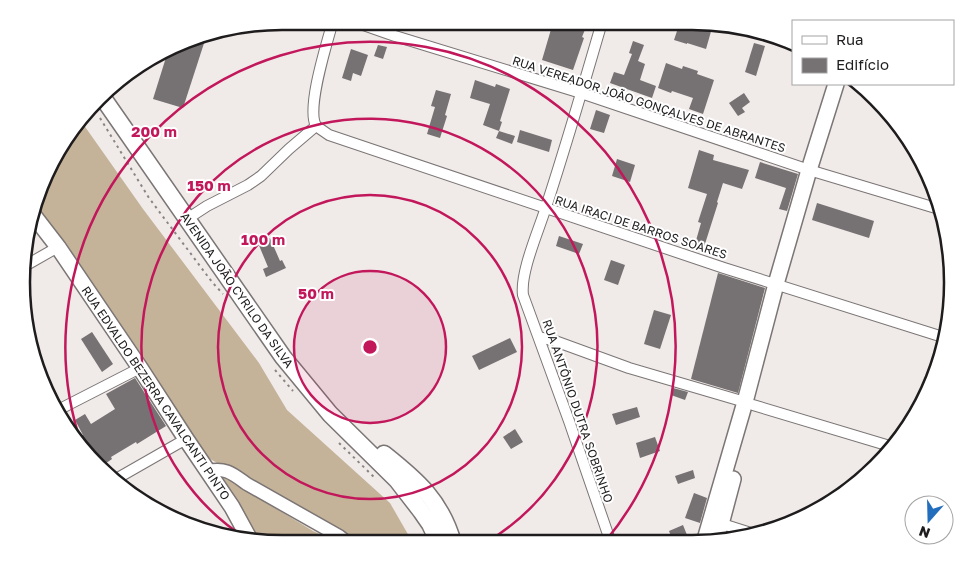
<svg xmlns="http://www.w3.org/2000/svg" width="974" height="565" font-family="'Golos Text',sans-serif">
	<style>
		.forest { fill: #c5b399 }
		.building { fill: #767172 }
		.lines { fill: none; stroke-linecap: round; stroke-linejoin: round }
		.minor-casing { stroke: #7b7575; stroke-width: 12 }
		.tertiary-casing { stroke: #7b7575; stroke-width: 15 }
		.secondary-casing { stroke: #7b7575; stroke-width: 18 }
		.primary-casing { stroke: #7b7575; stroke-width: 19 }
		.path { stroke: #898585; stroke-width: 2; stroke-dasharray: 2.5 4; stroke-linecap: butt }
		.minor { stroke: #fff; stroke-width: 10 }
		.tertiary { stroke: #fff; stroke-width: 12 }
		.secondary { stroke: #fff; stroke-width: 15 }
		.primary { stroke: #fff; stroke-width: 16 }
		.ring { fill: none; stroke: #c2185b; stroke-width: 2.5 }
		.labels { text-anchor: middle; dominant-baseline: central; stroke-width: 4; stroke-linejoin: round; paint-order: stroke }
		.street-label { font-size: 12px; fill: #1e1c1c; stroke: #fff }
		.rim { fill: none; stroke: #1e1c1c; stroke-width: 2.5 }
		.centre { fill: #c2185b; stroke: #fff; stroke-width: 2.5 }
		.ring-label { font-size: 15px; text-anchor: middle; font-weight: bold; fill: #c2185b; stroke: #fff; stroke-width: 4; stroke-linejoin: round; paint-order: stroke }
	</style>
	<rect width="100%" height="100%" fill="#f0eae9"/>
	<g class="forest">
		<path d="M81,121L143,209L259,363L287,410L390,503L413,543H356L344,531L297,509L205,456L177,418L69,248L34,207L65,137Z"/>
		<path d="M218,473L313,531L339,543H265L255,541Z"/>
	</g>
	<g class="building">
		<path d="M571,22H588L582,37L584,38L573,70L542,60L552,26L568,31Z"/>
		<path d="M680,22H694L712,28L706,49L687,43V44L674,40Z"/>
		<path d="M207,34L183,108L153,99L168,51L199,35Z"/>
		<path d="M633,41L644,45L638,61L645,64L640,80L656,86L652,98L610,83L614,72L624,75L632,54L629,53Z"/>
		<path d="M754,43L765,46L756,76L745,72Z"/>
		<path d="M378,45L387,47L383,59L374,56Z"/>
		<path d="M351,49L368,55L361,76L353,73L351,81L342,78Z"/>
		<path d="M666,63L682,69L683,66L698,71L697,74L714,80L703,114L689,109L693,98L672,91L671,93L658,88Z"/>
		<path d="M475,80L495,87L496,84L510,89L500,121L502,122L499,131L515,136L512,144L496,138L499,131L483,125L490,104L470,98Z"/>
		<path d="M436,90L451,94L445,115L447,116L440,138L427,134L435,107L431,106Z"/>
		<path d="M744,93L750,102L742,108L745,112L738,116L729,103Z"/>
		<path d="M596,110L610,115L604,133L590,129Z"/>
		<path d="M520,130L552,140L549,152L517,142Z"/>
		<path d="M699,150L714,155L713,160L749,170L742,189L723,183L717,202L718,203L704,247L695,244L701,223L698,222L707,194L688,188Z"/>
		<path d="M617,159L635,165L630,182L612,176Z"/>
		<path d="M760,162L798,174L787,211L779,209L786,188L755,178Z"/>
		<path d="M817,203L874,221L869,238L812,220Z"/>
		<path d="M559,236L583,244L579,254L556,246Z"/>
		<path d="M270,238L280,261L282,260L286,268L266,277L263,269L268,267L258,243Z"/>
		<path d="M611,260L625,265L618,285L604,280Z"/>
		<path d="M718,273L765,288L738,393L691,379Z"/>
		<path d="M654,310L671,315L660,349L644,344Z"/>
		<path d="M92,332L113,364L102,372L81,339Z"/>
		<path d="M510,338L517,352L479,370L472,356Z"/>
		<path d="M135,378L166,426L137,444L136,442L111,457L112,459L102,466L75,442L74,440L83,435L75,420L85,414L91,424L115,409L106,394Z"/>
		<path d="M673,388L688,392L685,400L671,395Z"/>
		<path d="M637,407L640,417L616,425L612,414Z"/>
		<path d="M515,429L523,442L511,449L503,437Z"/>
		<path d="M655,437L660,451L640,458L636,443Z"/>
		<path d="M693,470L695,478L678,484L675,476Z"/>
		<path d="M694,493L707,498L700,523L685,518Z"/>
		<path d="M683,525L687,535L673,541L669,531Z"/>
	</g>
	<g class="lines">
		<g class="minor-casing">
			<g id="minor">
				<path d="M333,21C327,43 306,108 316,126L329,135L724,268L946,338"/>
				<path d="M352,21L395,36L581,93L809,170L939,209"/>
				<path d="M602,22C584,84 566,146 546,207C539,230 520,272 523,295L569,421L611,543"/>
				<path d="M187,219L207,206L248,185L261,176L289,149L316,126"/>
				<path d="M23,267L58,247"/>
				<path d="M539,337L555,341L629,368L745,402"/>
				<path d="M753,405L893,447"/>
				<path d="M58,410L140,368"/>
				<path d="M116,479L186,439"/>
				<path d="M716,522L754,534"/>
			</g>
		</g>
		<g class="tertiary-casing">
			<path id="tertiary" d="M208,471C226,467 233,474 247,484L339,536L348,543"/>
		</g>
		<g class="secondary-casing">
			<g id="secondary">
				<path d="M31,212L58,247L140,368L186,439L232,507L250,540"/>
				<path d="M714,542L721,524L733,479"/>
				<path d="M704,543L745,402L776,284L809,170L836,84"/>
			</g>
		</g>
		<g class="primary-casing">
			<g id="primary">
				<path d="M103,98L283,357L330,414L397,480L421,511L430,524L439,543"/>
				<path d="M384,454C418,481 441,501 453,543"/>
			</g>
		</g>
		<g class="path">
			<path d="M100,118L149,198L212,282L223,294"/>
			<path d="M275,370L293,391"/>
			<path d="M339,443L375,478"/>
		</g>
		<use href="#minor" class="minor"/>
		<use href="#tertiary" class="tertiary"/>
		<use href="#secondary" class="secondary"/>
		<use href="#primary" class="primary"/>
	</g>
	<circle cx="370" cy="347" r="76" fill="#c2185b" fill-opacity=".12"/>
	<g class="ring">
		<circle cx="370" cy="347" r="76"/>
		<circle cx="370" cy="347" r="152"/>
		<path d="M247 539A228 228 0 1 1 487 542"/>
		<path d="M82 446A305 305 0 1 1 604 543"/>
	</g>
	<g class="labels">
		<g class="street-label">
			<text transform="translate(649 104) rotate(18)">RUA VEREADOR JOÃO GONÇALVES DE ABRANTES</text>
			<text transform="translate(641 227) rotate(18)">RUA IRACI DE BARROS SOARES</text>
			<text transform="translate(237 290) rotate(55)">AVENIDA JOÃO CYRILO DA SILVA</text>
			<text transform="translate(156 393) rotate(56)">RUA EDVALDO BEZERRA CAVALCANTI PINTO</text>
			<text transform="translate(578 411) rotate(71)">RUA ANTÔNIO DUTRA SOBRINHO</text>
		</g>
	</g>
	<path d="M0 0H974V565H0ZM282 30H692A252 252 0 0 1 944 282V283A252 252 0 0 1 692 535H282A252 252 0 0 1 30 283V282A252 252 0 0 1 282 30Z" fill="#fff" fill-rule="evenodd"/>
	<path class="rim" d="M282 30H692A252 252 0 0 1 944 282V283A252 252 0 0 1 692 535H282A252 252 0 0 1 30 283V282A252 252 0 0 1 282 30Z"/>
	<circle cx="370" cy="347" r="8" class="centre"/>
	<g class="ring-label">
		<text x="154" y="137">200 m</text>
		<text x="209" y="191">150 m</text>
		<text x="263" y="245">100 m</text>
		<text x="316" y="299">50 m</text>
	</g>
	<rect x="792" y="20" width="162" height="65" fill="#ffffff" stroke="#a5a4a4"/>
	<rect x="802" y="36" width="25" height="8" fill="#ffffff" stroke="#a5a4a4"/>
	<text x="836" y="45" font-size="15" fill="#1e1c1c">Rua</text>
	<rect x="802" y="58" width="25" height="15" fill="#767172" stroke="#a5a4a4"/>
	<text x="836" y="70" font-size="15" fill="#1e1c1c">Edifício</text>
	<g transform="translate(929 520) rotate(200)"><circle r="24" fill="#ffffff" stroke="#a5a4a4"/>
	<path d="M0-4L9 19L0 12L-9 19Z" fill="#236dbd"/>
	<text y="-8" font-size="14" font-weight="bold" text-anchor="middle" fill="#1e1c1c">N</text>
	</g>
</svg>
